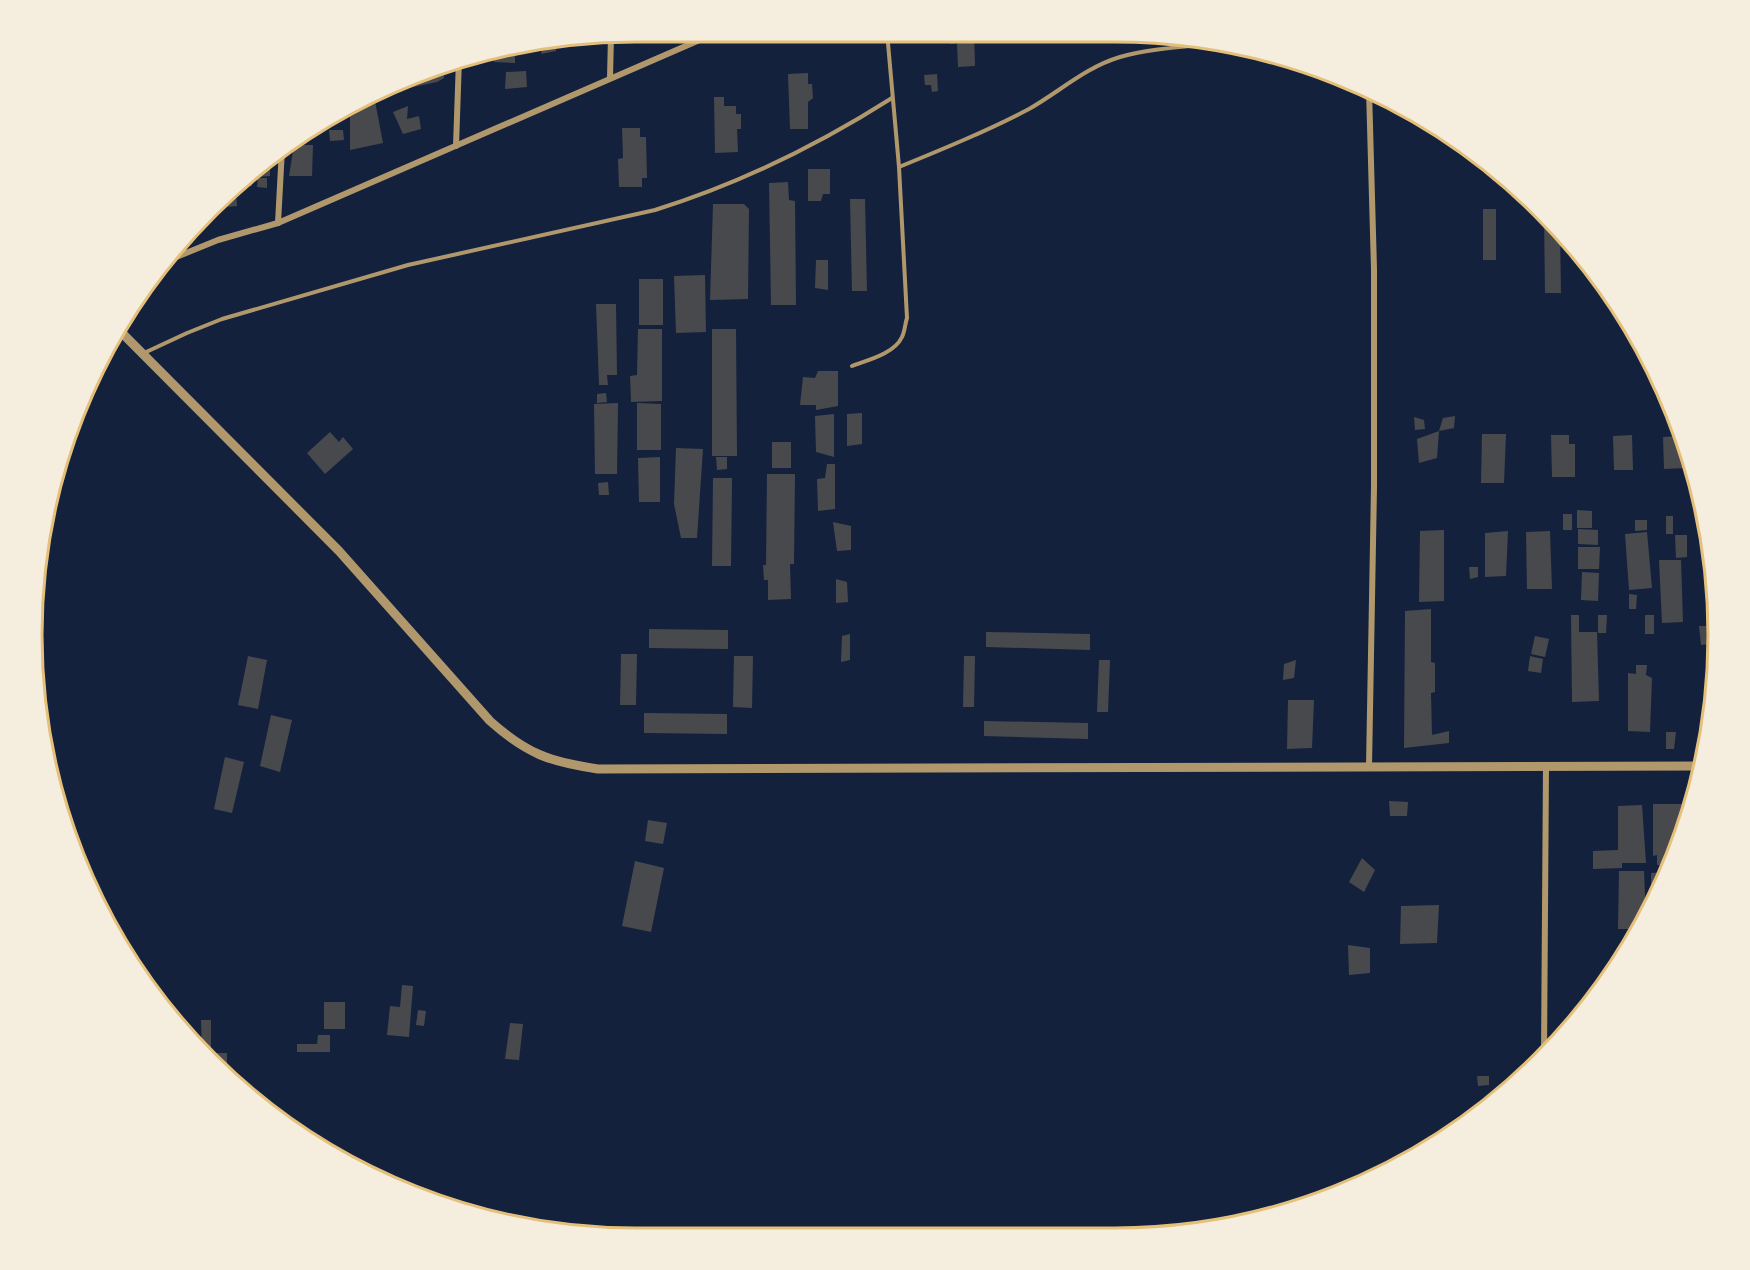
<svg xmlns="http://www.w3.org/2000/svg" width="1750" height="1270" font-family="Helvetica,sans-serif">
	<style>
		.building { fill: #48494c }
		.lines { fill: none; stroke-linecap: round; stroke-linejoin: round }
		.service { stroke: #b1986c; stroke-width: 4 }
		.minor { stroke: #b1986c; stroke-width: 6 }
		.tertiary { stroke: #b1986c; stroke-width: 9 }
		.rim { fill: none; stroke: #e5c07b; stroke-width: 3 }
	</style>
	<rect width="100%" height="100%" fill="#14213d"/>
	<g class="building">
		<path d="M635,32H654L636,40Z"/>
		<path d="M949,32H974L975,66L958,67L957,43L950,44Z"/>
		<path d="M557,42L556,51L541,54L543,44Z"/>
		<path d="M497,51L515,52V63L494,62Z"/>
		<path d="M443,64L444,78L437,82L390,92V85L404,78Z"/>
		<path d="M526,71L527,87L505,89L506,72Z"/>
		<path d="M808,73V84H812L813,98L808,102V129H790L788,74Z"/>
		<path d="M937,74L938,91L932,92L931,85H925L924,75Z"/>
		<path d="M714,97H724V106H736V114H741V129H737L738,152L715,153Z"/>
		<path d="M375,101L383,143L350,150V112Z"/>
		<path d="M408,106L407,119L419,116L421,129L403,134L393,112Z"/>
		<path d="M622,128H640V137H646L647,178H642V187H619L618,159L623,158Z"/>
		<path d="M329,130H343L344,140L330,141Z"/>
		<path d="M294,145H313L312,176H289Z"/>
		<path d="M270,165V176L256,177L255,172L263,166Z"/>
		<path d="M808,169H830V194H823L821,201H808Z"/>
		<path d="M251,176L252,186L243,187V191H233Z"/>
		<path d="M258,178H267V188L257,187Z"/>
		<path d="M788,182L789,200L795,201L796,305H771L769,183Z"/>
		<path d="M236,193L237,206L225,207L224,199L231,194Z"/>
		<path d="M850,199H865L867,291H852Z"/>
		<path d="M713,204H744L749,209L748,299L710,300Z"/>
		<rect x="1483" y="209" width="13" height="51"/>
		<path d="M1544,215L1560,231L1561,293H1545Z"/>
		<path d="M816,260H828V290L815,288Z"/>
		<path d="M705,275L706,332L676,333L674,276Z"/>
		<rect x="639" y="279" width="24" height="46"/>
		<path d="M596,304H616L617,375H607L608,385H599Z"/>
		<path d="M638,329H662V401L631,402L630,376L637,375Z"/>
		<path d="M712,329H736L737,456H712Z"/>
		<path d="M818,371H838V406L816,410V405H800L803,377L815,378Z"/>
		<path d="M606,393L607,402L597,403V394Z"/>
		<path d="M618,403L617,474H595L594,404Z"/>
		<path d="M637,403L661,404V450H637Z"/>
		<path d="M862,413V444L847,446V414Z"/>
		<path d="M834,414V457L816,452L815,416Z"/>
		<path d="M1455,416L1454,428L1439,431L1443,418Z"/>
		<path d="M1414,417L1424,420L1425,429L1415,430Z"/>
		<path d="M1439,431L1437,458L1419,463L1417,439Z"/>
		<path d="M330,432L339,442L343,437L353,449L325,474L307,453Z"/>
		<path d="M1482,434H1506L1504,483H1481Z"/>
		<path d="M1551,435H1569V444H1575V477H1552Z"/>
		<path d="M1632,435L1633,470H1614L1613,436Z"/>
		<path d="M1682,436L1686,447V468L1664,469L1663,437Z"/>
		<rect x="772" y="442" width="19" height="26"/>
		<path d="M676,448L703,449L697,538H681L674,504Z"/>
		<path d="M660,457V502H639L638,458Z"/>
		<path d="M716,457H727V469L717,470Z"/>
		<path d="M827,464H835V509L818,511L817,479L825,478Z"/>
		<path d="M767,474H795L794,564H790L791,599L768,600V580H764L763,565H766Z"/>
		<path d="M713,478H732L731,566H712Z"/>
		<path d="M608,482L609,495H599L598,483Z"/>
		<path d="M1577,510L1592,511V528H1577Z"/>
		<rect x="1563" y="514" width="9" height="16"/>
		<rect x="1666" y="516" width="7" height="18"/>
		<path d="M1635,520H1647V530L1635,531Z"/>
		<path d="M833,522L851,526V550L837,551Z"/>
		<path d="M1578,529L1598,530V545L1578,544Z"/>
		<path d="M1444,530V601L1419,602L1420,531Z"/>
		<path d="M1508,531L1506,576L1485,577V533Z"/>
		<path d="M1550,531L1552,589H1527L1526,532Z"/>
		<path d="M1647,532L1652,588L1629,590L1625,534Z"/>
		<path d="M1675,535H1687V557L1676,558Z"/>
		<path d="M1578,547H1600L1599,569H1578Z"/>
		<path d="M1659,560H1681L1683,622L1662,623Z"/>
		<path d="M1469,567H1478V577L1470,579Z"/>
		<path d="M1582,572L1599,573L1598,601L1581,600Z"/>
		<path d="M836,579L847,582L848,602L836,603Z"/>
		<path d="M1629,594L1637,595L1636,609H1629Z"/>
		<path d="M1431,609V662L1435,663V692L1431,693L1432,735L1449,731V743L1404,748L1405,611Z"/>
		<path d="M1571,615H1579V632H1597L1599,701L1572,702Z"/>
		<path d="M1598,615H1607L1606,633H1598Z"/>
		<rect x="1645" y="615" width="9" height="19"/>
		<path d="M1699,626H1709L1710,644L1701,645Z"/>
		<path d="M649,629L728,630V649L649,648Z"/>
		<path d="M986,632L1090,634V650L986,647Z"/>
		<path d="M850,634V660L841,662L842,636Z"/>
		<path d="M1535,636L1549,639L1545,657L1531,654Z"/>
		<path d="M621,654H637L636,705H620Z"/>
		<path d="M248,656L267,660L258,709L238,705Z"/>
		<path d="M734,656H753L752,708L733,707Z"/>
		<path d="M964,656H975L974,707H963Z"/>
		<path d="M1530,656L1543,659L1541,673L1528,671Z"/>
		<path d="M1099,660H1110L1108,712H1097Z"/>
		<path d="M1296,660L1294,678L1283,680L1284,664Z"/>
		<path d="M1636,665H1647L1646,675L1652,678L1650,732L1628,731V673L1636,674Z"/>
		<path d="M1288,700H1314L1312,748L1287,749Z"/>
		<path d="M644,713L727,714V734L644,733Z"/>
		<path d="M271,715L292,720L280,772L260,766Z"/>
		<path d="M984,721L1088,723V739L984,736Z"/>
		<path d="M1666,732H1676L1674,749H1666Z"/>
		<path d="M225,757L244,762L232,813L214,809Z"/>
		<path d="M1389,801L1408,802L1407,816H1390Z"/>
		<path d="M1653,804H1682L1681,841L1670,865H1657V855L1653,856Z"/>
		<path d="M1642,805L1646,863H1622V868L1593,869V851L1618,850V806Z"/>
		<path d="M648,820L667,823L663,844L645,841Z"/>
		<path d="M1362,858L1375,870L1364,892L1349,882Z"/>
		<path d="M635,861L664,868L651,932L622,926Z"/>
		<path d="M1619,871H1644L1646,919L1641,929H1618Z"/>
		<path d="M1667,872L1651,908V873Z"/>
		<path d="M1439,905L1437,943L1400,944L1401,906Z"/>
		<path d="M1348,945L1370,948V973L1349,975Z"/>
		<path d="M402,985L413,986L409,1037L387,1035L390,1006L400,1007Z"/>
		<rect x="324" y="1002" width="21" height="27"/>
		<path d="M418,1010L426,1011L424,1026L416,1025Z"/>
		<path d="M201,1020H211V1053H227V1078L202,1051Z"/>
		<path d="M510,1023L523,1024L519,1060L505,1059Z"/>
		<path d="M318,1035H330V1052H297V1044H317Z"/>
		<path d="M1477,1076H1489V1085L1478,1086Z"/>
	</g>
	<g class="lines">
		<g class="service">
			<path d="M899,167C943,149 987,131 1029,109C1059,92 1086,67 1120,57C1149,49 1181,47 1211,44"/>
			<path d="M144,353L187,333L222,319L408,265L655,210C739,184 818,145 892,98"/>
			<path d="M852,366C868,360 894,354 902,337C905,331 905,324 907,318L899,167L887,32"/>
		</g>
		<g class="minor">
			<path d="M610,78L611,35"/>
			<path d="M1369,90L1374,269V487L1369,767"/>
			<path d="M456,146L459,59"/>
			<path d="M278,223L282,149"/>
			<path d="M164,262L218,240L278,223L718,32"/>
			<path d="M1544,1056L1546,765"/>
		</g>
		<path class="tertiary" d="M119,330L339,551L490,721C527,754 550,762 598,769L1701,766"/>
	</g>
	<path d="M0 0H1750V1270H0ZM635 42H1115A593 593 0 0 1 1708 635V635A593 593 0 0 1 1115 1228H635A593 593 0 0 1 42 635V635A593 593 0 0 1 635 42Z" fill="#f5edde" fill-rule="evenodd"/>
	<path class="rim" d="M635 42H1115A593 593 0 0 1 1708 635V635A593 593 0 0 1 1115 1228H635A593 593 0 0 1 42 635V635A593 593 0 0 1 635 42Z"/>
</svg>
